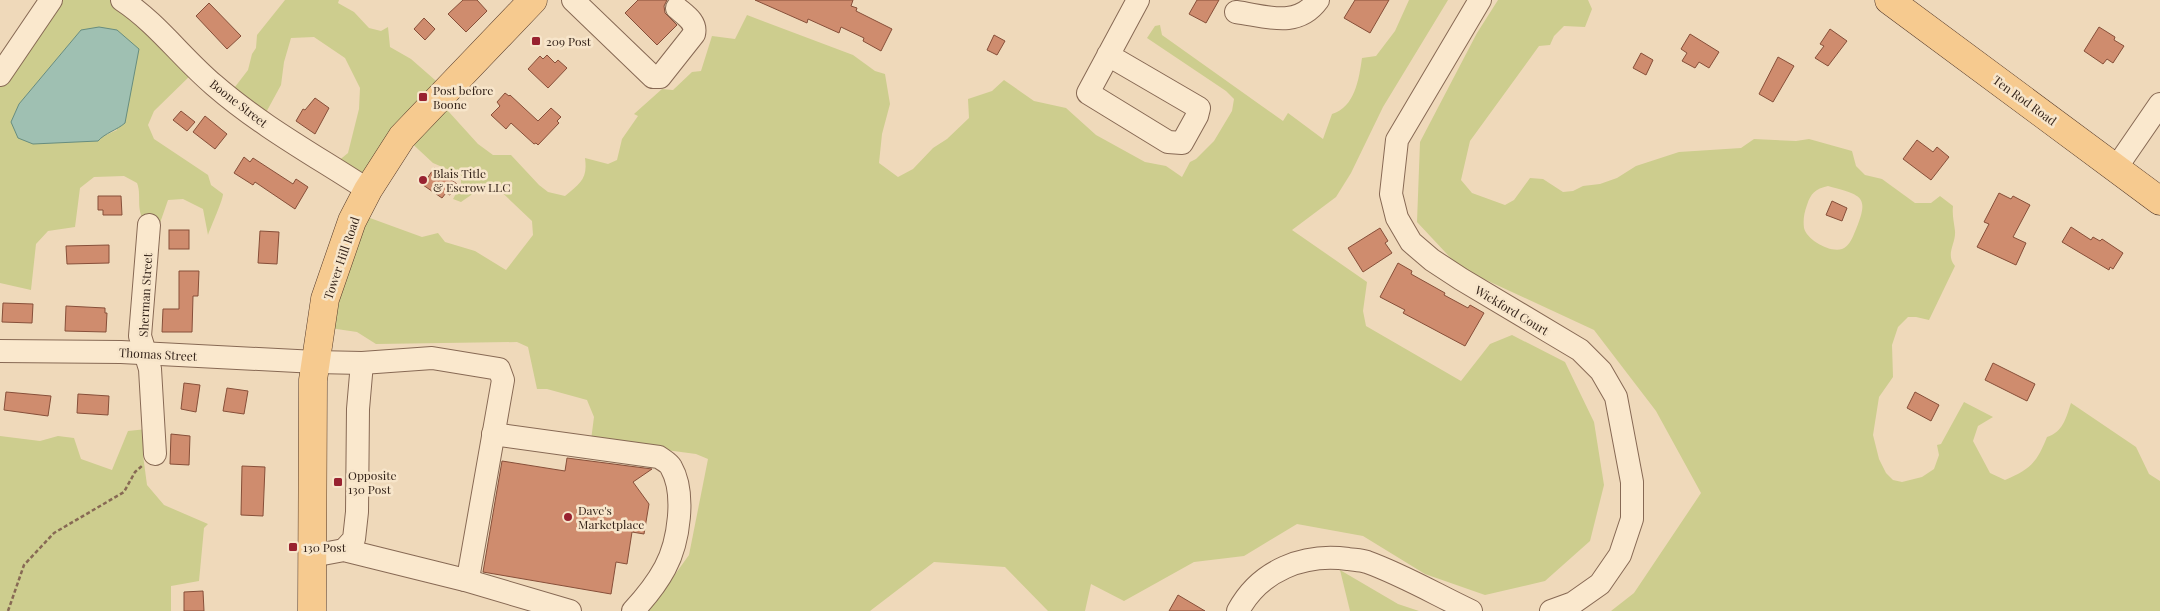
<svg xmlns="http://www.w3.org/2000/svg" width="2160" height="611" font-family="'Playfair Display',serif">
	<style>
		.green { fill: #cdcd8e; fill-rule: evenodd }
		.water { fill: #9fc0b2; stroke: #678d7f }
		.building { fill: #cf8c6e; stroke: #874f39 }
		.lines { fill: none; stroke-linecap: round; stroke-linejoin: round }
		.minor-casing { stroke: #876954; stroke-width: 24 }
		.major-casing { stroke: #533829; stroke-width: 29 }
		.path { stroke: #876954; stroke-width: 2.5; stroke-dasharray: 4 2.5; stroke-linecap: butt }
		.minor { stroke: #fae8cd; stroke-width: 22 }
		.major { stroke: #f6ca8f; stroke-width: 28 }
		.poi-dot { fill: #982230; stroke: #f7e5ca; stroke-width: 2 }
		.labels { text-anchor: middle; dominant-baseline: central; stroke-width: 5; stroke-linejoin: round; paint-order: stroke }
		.poi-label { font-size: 12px; fill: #35241a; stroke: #f7e5ca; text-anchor: start }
		.street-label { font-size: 12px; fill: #35241a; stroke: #f7e5ca }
	</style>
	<rect width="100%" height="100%" fill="#efd9ba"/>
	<g class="green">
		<path d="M52,0H121L196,70L154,111L148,125L154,139L208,175L211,185L223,194C223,200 211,226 208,235L203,209L183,199L168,200L160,223L153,228C132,216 143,198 137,183L124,176L94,177L80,188L75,227L48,231L36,244L31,290L0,283V77ZM81,30L117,130L101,137L11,122L19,104Z"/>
		<path d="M285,0H339L338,3L354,12L369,28L381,31L388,27L390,47L411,59L443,87L439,101L478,144L493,155H511L539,185L548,192L565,196C580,183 588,179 585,158L608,164L617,160L622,139L638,116L634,114L662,89L673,90L692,72L701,71L712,36L735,39L747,15L853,55L875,71L885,74L890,104L882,134L879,163L898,177L913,169L933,148L947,139L969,118L968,99L992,91L1004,80L1034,101L1066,108L1096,135L1145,162L1166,166L1182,177L1190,162L1196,159L1214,141L1232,111L1234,99L1226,91L1147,38L1155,26L1160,25L1162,35L1283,121L1288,113L1323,139L1332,114C1355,107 1359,79 1362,58L1376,56L1395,31L1409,0H1448L1383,107L1351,173L1336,197L1292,230L1367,282L1363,311L1366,326L1461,381L1490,344L1512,335L1565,362L1594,422L1604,485L1590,541L1545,581L1485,595L1425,574L1363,536L1297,524L1244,556L1194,562L1124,601L1091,584L1085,611H1048L1005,567L934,562L870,611H647L650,609L689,555L708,459L696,454L591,440L594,417L587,400L547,389H537L528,347L517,342L376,344L357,332L323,327L359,214L422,237L438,233L445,242L475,251L506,270L533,235L532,221L492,183L487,184L461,202L453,199L461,185V175L433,163L405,137L367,189L331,167L348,153L359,109L360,88L345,58L314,37L291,38L284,62L281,85L263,118L228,96L248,70L252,54L256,48L257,35Z"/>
		<path d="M1498,0H1588L1592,9L1585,27L1564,26L1554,36L1550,45L1539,46L1470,141L1461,180L1472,193L1505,205L1514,200L1530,178L1543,179L1563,192L1573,191L1583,186L1600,184L1617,178L1636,166L1679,152L1741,148L1754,139L1796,141L1809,139L1852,151L1856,166L1865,175L1882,179L1915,203H1931L1940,196L1953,206C1952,215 1954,222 1955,231C1956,244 1945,254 1955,266L1929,320L1916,317H1908L1898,327L1892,345L1893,377L1879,397L1873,435L1879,459L1886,473L1893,480L1902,482L1922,477L1934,469L1939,455L1937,445L1941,444L1964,402L1993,417L1978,426L1973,441L1990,473L2005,480C2031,469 2037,462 2047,437C2063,432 2066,418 2071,403L2136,447L2149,474L2160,481V611H1611L1634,593L1701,493L1656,411L1594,330L1460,268L1417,222L1420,142L1477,33ZM1828,186C1864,196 1870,196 1854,234C1852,239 1848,247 1842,249C1830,253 1807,240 1804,228C1803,220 1804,213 1807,205C1811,193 1815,189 1828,186Z"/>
		<path d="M147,429L143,455L147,485L164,505L208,524L204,528L199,581L171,586V611H0V436L40,441L58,436L74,438L81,459L112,470L128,431Z"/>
		<path d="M1340,570L1398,604L1419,611H1350Z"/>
	</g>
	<path class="water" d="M99,27L117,30L139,49L125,123C117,130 105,133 98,141L33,144L18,138L11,122L19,104L81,30Z"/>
	<g class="building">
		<path d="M463,0H477L487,11L466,32L448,14Z"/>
		<path d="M638,0H667L664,6L665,13L677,25L657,45L625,13Z"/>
		<path d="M755,0H853L851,6L857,8L856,11L892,29L881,51L863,41L864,38L841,27L839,33L808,19L807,23Z"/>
		<path d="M1197,0H1219L1206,23L1189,14Z"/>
		<path d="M1355,0H1389L1370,33L1344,18Z"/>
		<path d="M209,3L241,36L227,49L196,16Z"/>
		<path d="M424,18L435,29L425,40L414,29Z"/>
		<path d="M2099,27L2115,37L2114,40L2124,46L2113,63L2107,59L2103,64L2084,51Z"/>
		<path d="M1830,29L1847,41L1828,66L1815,58L1824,46L1820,44Z"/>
		<path d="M1690,34L1719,52L1709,68L1699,62L1695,68L1682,61L1687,53L1681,49Z"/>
		<path d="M994,35L1005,41L997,55L987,50Z"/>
		<path d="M1641,53L1653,60L1646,75L1633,68Z"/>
		<path d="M547,55L555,63L558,60L567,68L548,88L528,69L540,56L543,59Z"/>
		<path d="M1778,57L1794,66L1773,102L1759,94Z"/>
		<path d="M505,93L509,96L510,95L538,121L551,108L561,117L557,121L559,123L538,145L536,143L534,144L511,123L506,129L491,115L500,106L497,102Z"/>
		<path d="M315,98L329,108L315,134L296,121L303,109L305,110Z"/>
		<path d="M181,111L195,122L187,131L173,120Z"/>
		<path d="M205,116L227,134L215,149L193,132Z"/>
		<path d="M1917,140L1933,152L1937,147L1949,157L1931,180L1903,159Z"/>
		<path d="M244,157L250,162L253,158L293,184L296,179L308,187L295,209L255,182L253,185L234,173Z"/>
		<path d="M434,168L457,184L450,195L446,193L442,198L423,185Z"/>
		<path d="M1999,193L2011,199L2013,196L2030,205L2013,237L2026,243L2016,265L1977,247L1989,224L1984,222Z"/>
		<path d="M98,196H121L122,215H103V210H98Z"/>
		<path d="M1832,201L1847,208L1842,221L1826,215Z"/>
		<path d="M2071,227L2091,240L2093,237L2100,241L2102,239L2123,253L2113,269L2110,267L2109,270L2062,242Z"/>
		<path d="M1380,228L1388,241L1385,243L1392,253L1363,272L1348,248Z"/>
		<rect x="169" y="230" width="20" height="19"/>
		<path d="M260,231L279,232L277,264L258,263Z"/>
		<path d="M109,245V263L67,264L66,246Z"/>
		<path d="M1398,263L1412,271L1411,274L1445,293L1444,295L1468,308L1470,305L1484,313L1465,346L1403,313L1405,310L1380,297Z"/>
		<path d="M179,271H199L198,296H193L192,332H162L163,309H179Z"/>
		<path d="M3,303L33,304L32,323L2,322Z"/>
		<path d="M66,306L105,308V313H107L106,332L65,331Z"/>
		<path d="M1993,363L2035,384L2027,401L1985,380Z"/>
		<path d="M184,383L200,385L196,412L181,409Z"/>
		<path d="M227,388L248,391L244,414L223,411Z"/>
		<path d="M6,392L51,396L48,416L4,410Z"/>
		<path d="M1915,392L1939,405L1931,421L1907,408Z"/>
		<path d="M78,394L109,396L108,415L77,413Z"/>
		<path d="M171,434L190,436L189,465L170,464Z"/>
		<path d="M567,458L652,469L633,482L649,504L644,534L632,532L627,564L616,562L611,594L483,572L502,461L565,471Z"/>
		<path d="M242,466L265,467L263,516L241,515Z"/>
		<path d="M203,591L204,611H184V592Z"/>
		<path d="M1178,595L1205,611H1169Z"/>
	</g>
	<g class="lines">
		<g class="minor-casing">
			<g id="minor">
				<path d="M122,0C157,23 182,58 214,85C261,126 316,156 368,190"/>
				<path d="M573,0L653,77H660L694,34C697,22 685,15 677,8"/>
				<path d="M1480,0L1397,140L1391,194L1397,218L1411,242L1432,260L1461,279L1580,350L1601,371L1616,397L1632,482V519L1620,555L1600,584L1573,603L1551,611"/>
				<path d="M1236,12C1266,16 1297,29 1318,0"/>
				<path d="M1108,55L1199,108L1197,116L1182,143L1168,142L1088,93L1138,0"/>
				<path d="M0,75L51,0"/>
				<path d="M2116,168L2160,104"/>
				<path d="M149,225L140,336L150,369L155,454"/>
				<path d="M0,351L121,352L316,362L362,363L432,358L499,369L503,380L469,573L465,580"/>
				<path d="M493,434L659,457C663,460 669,463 671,467C686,493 679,542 665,568C657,583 645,598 633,611"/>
				<path d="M344,550L354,539L357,512L358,409L362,363"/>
				<path d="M312,556L344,550L465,580L570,611"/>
				<path d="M1238,611C1260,570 1304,553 1348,559C1354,560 1361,560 1367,562C1403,575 1437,595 1471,611"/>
			</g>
		</g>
		<g class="major-casing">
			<g id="major">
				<path d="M1889,0L2160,201"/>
				<path d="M312,611L313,380L325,299L352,221L368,190L402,137L533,0"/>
			</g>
		</g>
		<path class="path" d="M8,611L24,565L54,533L124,492L135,472L143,465"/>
		<use href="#minor" class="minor"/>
		<use href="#major" class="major"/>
	</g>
	<g class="poi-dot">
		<rect x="531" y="36" width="10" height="10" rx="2.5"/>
		<rect x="418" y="92" width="10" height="10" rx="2.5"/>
		<circle cx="423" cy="180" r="5"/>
		<rect x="333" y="477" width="10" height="10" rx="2.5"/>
		<circle cx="568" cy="517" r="5"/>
		<rect x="288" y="542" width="10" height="10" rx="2.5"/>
	</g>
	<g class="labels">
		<g class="poi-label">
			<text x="546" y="41">209 Post</text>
			<text x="433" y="90">Post before<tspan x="433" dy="14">Boone</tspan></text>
			<text x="433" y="173">Blais Title<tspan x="433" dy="14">&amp; Escrow LLC</tspan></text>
			<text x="348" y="475">Opposite<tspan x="348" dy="14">130 Post</tspan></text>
			<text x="578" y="510">Dave's<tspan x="578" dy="14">Marketplace</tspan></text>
			<text x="303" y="547">130 Post</text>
		</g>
		<g class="street-label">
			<text transform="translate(2025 100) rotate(36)">Ten Rod Road</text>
			<text transform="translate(239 103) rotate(38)">Boone Street</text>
			<text transform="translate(341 258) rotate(-71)">Tower Hill Road</text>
			<text transform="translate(145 295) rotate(-87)">Sherman Street</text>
			<text transform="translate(1512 310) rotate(31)">Wickford Court</text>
			<text transform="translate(158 354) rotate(3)">Thomas Street</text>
		</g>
	</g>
</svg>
